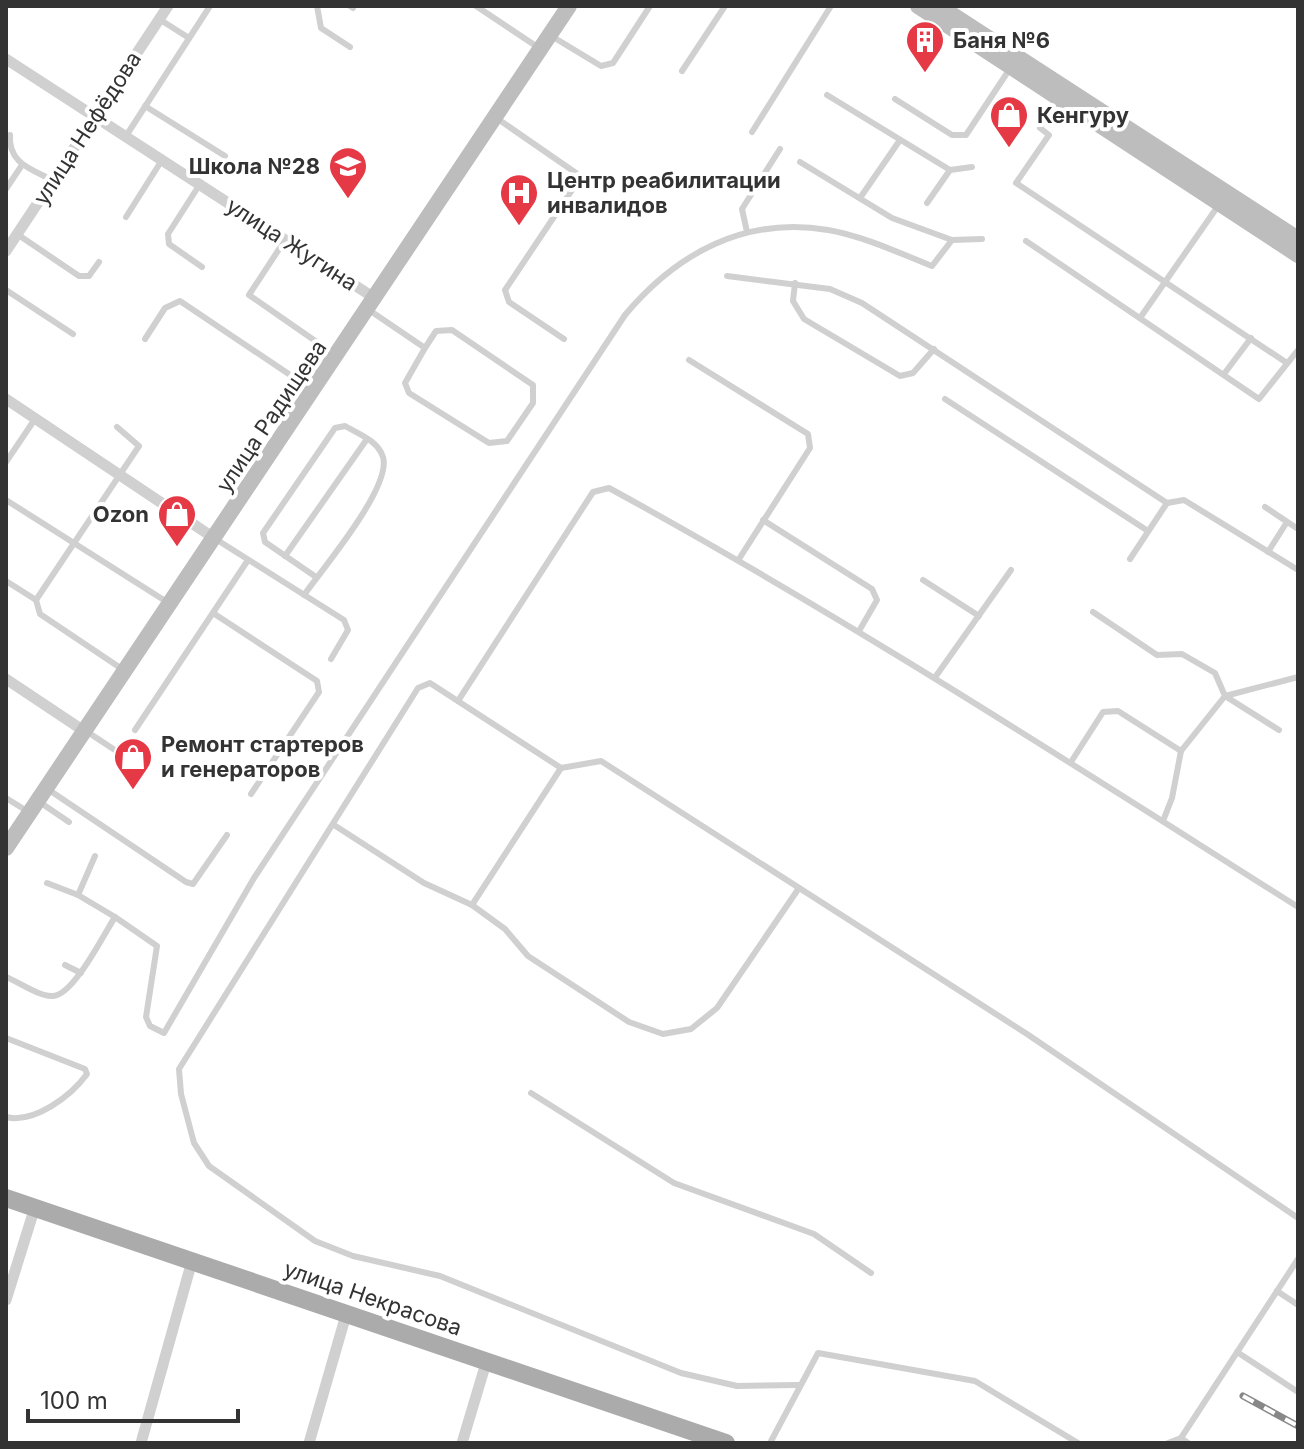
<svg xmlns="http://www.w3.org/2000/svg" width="1304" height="1449" font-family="Inter,sans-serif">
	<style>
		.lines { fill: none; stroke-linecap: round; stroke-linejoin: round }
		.lane { stroke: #d0d0d0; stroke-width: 6 }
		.street { stroke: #d0d0d0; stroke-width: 11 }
		.secondary { stroke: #bdbdbd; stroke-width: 16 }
		.primary { stroke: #ababab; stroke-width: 18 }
		.rail-casing { stroke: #888; stroke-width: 7 }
		.rail { stroke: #fff; stroke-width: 4; stroke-dasharray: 12; stroke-linecap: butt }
		.labels { text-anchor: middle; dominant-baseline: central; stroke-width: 8; stroke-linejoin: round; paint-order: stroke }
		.poi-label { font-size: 22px; font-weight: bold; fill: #333; stroke: #fff; text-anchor: start }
		.street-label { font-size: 22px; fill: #333; stroke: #fff }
	</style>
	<rect width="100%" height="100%" fill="#fff"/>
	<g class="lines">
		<g class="lane">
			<path d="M317,6L321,28L350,47"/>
			<path d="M350,6L353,8"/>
			<path d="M476,6L539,48"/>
			<path d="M159,19L189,38"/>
			<path d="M553,37L601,66L613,63L650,6"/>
			<path d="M682,71L725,6"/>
			<path d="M827,95L950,170"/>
			<path d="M895,99L952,135H966L1009,70"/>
			<path d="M1057,101L1040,128L1049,135L1016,183L1287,363"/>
			<path d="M145,106L225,156"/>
			<path d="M495,117L576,173L574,187L505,290L509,302L564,339"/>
			<path d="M752,132L831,6"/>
			<path d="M10,135C8,163 31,169 52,180"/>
			<path d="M126,136L210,6"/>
			<path d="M800,162L892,218L952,240"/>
			<path d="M200,184L168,234L169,244L202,267"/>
			<path d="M6,189L22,165"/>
			<path d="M860,198L900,140"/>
			<path d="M927,203L950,170L972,167"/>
			<path d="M126,217L162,160"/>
			<path d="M747,232L742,209L780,149"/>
			<path d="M17,234L79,276H89L99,262"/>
			<path d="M285,240L249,295L334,354"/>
			<path d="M1026,241L1259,399L1298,350"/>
			<path d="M727,276L830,289L862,303L1167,503L1184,500L1298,570"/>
			<path d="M795,283L793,301L804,319L900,376L913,373L934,349"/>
			<path d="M6,290L73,334"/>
			<path d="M369,310L425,348L405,383L409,393L489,443L507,441L533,403V385L452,330L436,331L425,348"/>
			<path d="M1140,318L1218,206"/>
			<path d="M145,339L165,308L180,301L311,389"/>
			<path d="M689,360L808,434L810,448L739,559"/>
			<path d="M1224,374L1251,338"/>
			<path d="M945,399L1148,531"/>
			<path d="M6,462L35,419"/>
			<path d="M6,500L167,602"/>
			<path d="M1265,507L1298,529"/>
			<path d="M763,520L872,589L877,600L859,631"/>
			<path d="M214,538L344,620L348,630L331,659"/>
			<path d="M1268,552L1287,522"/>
			<path d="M285,556L367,439"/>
			<path d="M1130,559L1167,503"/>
			<path d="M923,580L979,616"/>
			<path d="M6,581L36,600L40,614L122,669"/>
			<path d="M304,595C323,568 392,487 383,457C378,441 359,434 345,426L335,428L263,533L265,542L316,577"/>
			<path d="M36,600L139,446L117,427"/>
			<path d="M1093,612L1157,655L1182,654L1215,673L1225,696L1181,751L1172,798L1163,821"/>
			<path d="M213,613L317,681L319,692L251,794"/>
			<path d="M936,676L1011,570"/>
			<path d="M458,701L593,492L609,488C845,617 1070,763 1298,907"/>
			<path d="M135,730L248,560"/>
			<path d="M1279,730L1225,696L1298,677"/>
			<path d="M86,731L133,762"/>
			<path d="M1071,762L1103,712L1118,711L1181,751"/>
			<path d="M561,768L472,905L505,929L528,956L629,1022L663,1034L691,1029L717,1008L799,888"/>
			<path d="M46,788L186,882L193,884L227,835"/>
			<path d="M6,798L27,811"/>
			<path d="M38,801L69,822"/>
			<path d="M334,825L424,883L472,905"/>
			<path d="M78,895L95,856"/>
			<path d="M115,917L157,946L146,1017L150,1026L164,1033L254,878L625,315C677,253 745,216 828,230C863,236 899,253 932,266L952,240L982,239"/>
			<path d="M65,965L81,973"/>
			<path d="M6,977C19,982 39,997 53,996C73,996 104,934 115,917L78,895L47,883"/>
			<path d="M6,1038L85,1069L87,1074C71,1096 34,1124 6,1117"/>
			<path d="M531,1093L674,1183L814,1234L871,1273"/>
			<path d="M1277,1291L1298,1305"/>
			<path d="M1237,1352L1298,1392"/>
			<path d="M798,1385L737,1386L681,1373L440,1276L353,1256L315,1241L209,1166L194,1143L181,1094L179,1069L418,688L430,683L561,768L601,761L1027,1034L1298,1218"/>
			<path d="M770,1443L818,1353L975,1381L1078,1443"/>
			<path d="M1168,1443L1181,1438"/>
			<path d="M1188,1443L1181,1438L1298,1259"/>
		</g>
		<g class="street">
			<path d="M6,59L376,299"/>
			<path d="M6,251L168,6"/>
			<path d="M6,399L214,538"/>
			<path d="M6,679L84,731"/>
			<path d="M6,1300L35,1207"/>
			<path d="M141,1443L192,1261"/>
			<path d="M309,1443L346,1315"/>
			<path d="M462,1443L486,1363"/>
		</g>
		<g class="secondary">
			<path d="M918,6L1298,255"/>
			<path d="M939,6L1298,239"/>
			<path d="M6,848L569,6"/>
		</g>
		<path class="primary" d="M6,1198L726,1443"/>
		<g class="rail-casing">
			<path id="rail" d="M1243,1396L1298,1426"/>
		</g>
		<use href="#rail" class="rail"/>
	</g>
	<defs>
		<g id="building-pin" transform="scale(2)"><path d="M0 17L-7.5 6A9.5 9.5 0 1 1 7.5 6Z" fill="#e63946" stroke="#fff"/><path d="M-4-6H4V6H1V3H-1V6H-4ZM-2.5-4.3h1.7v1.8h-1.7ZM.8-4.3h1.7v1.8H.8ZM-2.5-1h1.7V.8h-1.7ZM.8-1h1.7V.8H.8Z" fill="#fff"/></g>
		<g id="shop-pin" transform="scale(2)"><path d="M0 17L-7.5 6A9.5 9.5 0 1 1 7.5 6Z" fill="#e63946" stroke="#fff"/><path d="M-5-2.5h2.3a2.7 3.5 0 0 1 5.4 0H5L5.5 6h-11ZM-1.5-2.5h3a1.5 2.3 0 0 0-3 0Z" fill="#fff"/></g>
		<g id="school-pin" transform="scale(2)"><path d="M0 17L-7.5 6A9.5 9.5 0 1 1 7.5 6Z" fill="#e63946" stroke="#fff"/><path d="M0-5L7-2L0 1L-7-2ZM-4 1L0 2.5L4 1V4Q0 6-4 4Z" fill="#fff"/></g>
		<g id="hospital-pin" transform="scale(2)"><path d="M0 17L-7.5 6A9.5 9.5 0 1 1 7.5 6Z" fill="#e63946" stroke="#fff"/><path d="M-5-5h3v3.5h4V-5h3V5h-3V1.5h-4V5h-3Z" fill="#fff"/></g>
	</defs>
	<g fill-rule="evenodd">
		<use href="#building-pin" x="925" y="40"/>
		<use href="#shop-pin" x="1009" y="115"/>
		<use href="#school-pin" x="348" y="166"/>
		<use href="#hospital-pin" x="519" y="193"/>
		<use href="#shop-pin" x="177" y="514"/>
		<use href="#shop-pin" x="133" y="757"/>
	</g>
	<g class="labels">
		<g class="poi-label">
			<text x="953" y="40">Баня №6</text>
			<text x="1037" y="115">Кенгуру</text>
			<text x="320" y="166" text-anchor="end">Школа №28</text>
			<text x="547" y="180">Центр реабилитации<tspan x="547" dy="25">инвалидов</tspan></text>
			<text x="149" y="514" text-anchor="end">Ozon</text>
			<text x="161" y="744">Ремонт стартеров<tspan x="161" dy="25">и генераторов</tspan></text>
		</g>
		<g class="street-label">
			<text transform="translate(87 128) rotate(-57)">улица Нефёдова</text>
			<text transform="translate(292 244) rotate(33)">улица Жугина</text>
			<text transform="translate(271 416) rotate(-56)">улица Радищева</text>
			<text transform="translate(373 1298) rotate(19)">улица Некрасова</text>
		</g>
	</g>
	<rect width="1304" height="1449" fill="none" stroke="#333333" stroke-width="16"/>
	<path d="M28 1409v12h210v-12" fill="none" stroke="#333333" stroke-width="4"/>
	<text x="40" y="1409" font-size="24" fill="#333333" stroke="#ffffff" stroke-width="6" paint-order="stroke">100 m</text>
</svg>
